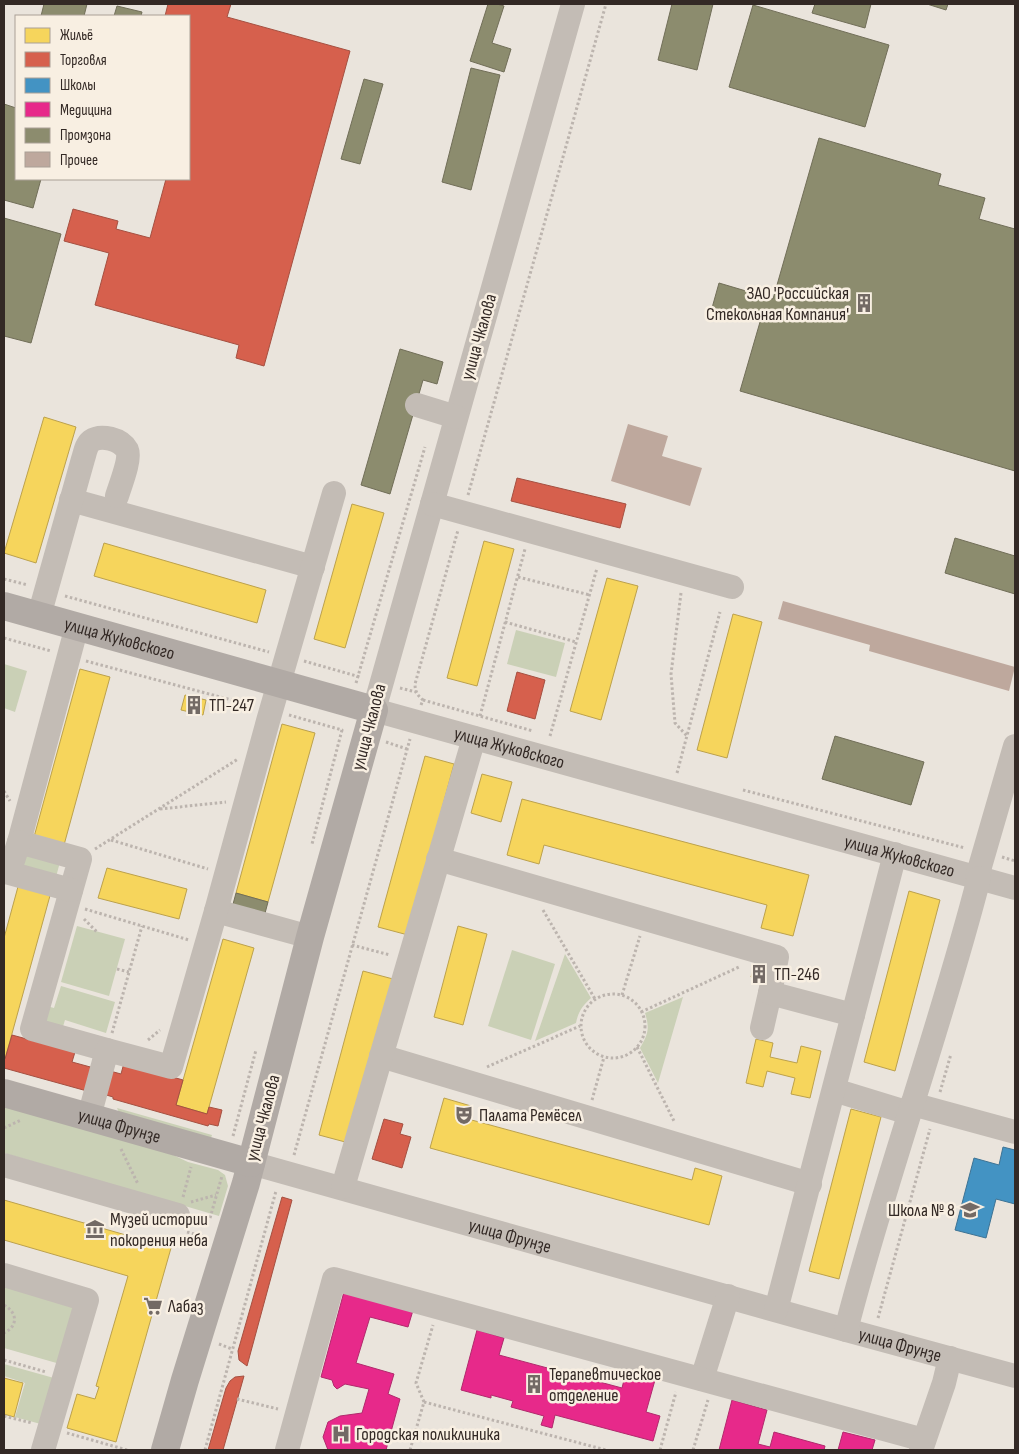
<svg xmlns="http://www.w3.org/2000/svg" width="1019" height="1454" font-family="'Sofia Sans Condensed',sans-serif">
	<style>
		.green { fill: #cad0b6 }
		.homes { fill: #f6d55c; stroke: #bca14c }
		.shops { fill: #d6604d; stroke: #a55041 }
		.schools { fill: #4393c3; stroke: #3e7394 }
		.health { fill: #e7298a; stroke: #b1296c }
		.industry { fill: #8c8c6e; stroke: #716e58 }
		.building { fill: #bea89d }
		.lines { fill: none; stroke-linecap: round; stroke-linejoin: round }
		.path { stroke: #bcb4ae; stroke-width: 3; stroke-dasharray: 2.5 2.5; stroke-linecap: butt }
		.minor { stroke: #c3bcb5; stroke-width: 24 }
		.major { stroke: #b1aaa5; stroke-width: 28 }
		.labels { text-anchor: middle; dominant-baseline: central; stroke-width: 5; stroke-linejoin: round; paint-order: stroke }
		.poi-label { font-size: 18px; fill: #332925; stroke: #f8efe2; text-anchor: start }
		.street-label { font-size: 18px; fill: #332925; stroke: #f8efe2 }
	</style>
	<rect width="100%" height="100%" fill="#eae4dc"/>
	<g class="green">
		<path d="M516,630L565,643L556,677L507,664Z"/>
		<path d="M4,664L27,671L15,712L4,708Z"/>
		<path d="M24,852L60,862L56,877L20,866Z"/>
		<path d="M77,926L125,939L109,996L61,982Z"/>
		<path d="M512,950L555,964L531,1040L488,1026Z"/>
		<path d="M565,954L591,998C583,1005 578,1012 576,1023L535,1041Z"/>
		<path d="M61,986L115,1002L106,1033L65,1020L61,1033L43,1027V1005L54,1008Z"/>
		<path d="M683,997L658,1083L640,1048C648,1034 650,1029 645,1013Z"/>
		<path d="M4,1103L154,1146L188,1162L218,1170L225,1175L228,1186L219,1216L4,1153Z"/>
		<path d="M117,1108L212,1135L211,1138L120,1115Z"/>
		<path d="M4,1284L77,1306L60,1364L4,1348Z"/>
		<path d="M4,1364L61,1380L48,1426L15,1417L25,1383L4,1376Z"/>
	</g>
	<g class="homes">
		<path d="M44,417L76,427L36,563L4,553Z"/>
		<path d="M352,504L384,513L345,648L314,639Z"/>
		<path d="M484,541L514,549L477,686L447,678Z"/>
		<path d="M104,543L266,590L257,623L94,576Z"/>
		<path d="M607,578L638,586L601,720L570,711Z"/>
		<path d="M733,614L762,622L727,758L697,750Z"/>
		<path d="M80,669L110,677L64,845L34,837Z"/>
		<path d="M185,695L206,700L203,715L181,710Z"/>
		<path d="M282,724L315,733L268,902L236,893Z"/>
		<path d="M425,756L454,764L408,935L378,927Z"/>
		<path d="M482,774L512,782L501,822L471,813Z"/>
		<path d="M522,799L809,875L793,936L761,928L767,905L544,845L539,864L507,855Z"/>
		<path d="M107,868L187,889L179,919L98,898Z"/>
		<path d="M19,883L51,892L5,1059L4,1058V938Z"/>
		<path d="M909,891L940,900L895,1071L864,1062Z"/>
		<path d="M458,926L487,934L463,1025L434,1017Z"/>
		<path d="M223,939L254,948L207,1114L176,1105Z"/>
		<path d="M754,967L768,971L765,981L751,977Z"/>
		<path d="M363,971L393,979L349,1143L319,1135Z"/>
		<path d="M756,1039L773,1043L770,1057L797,1063L801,1046L821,1051L810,1098L791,1094L795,1078L767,1071L763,1087L746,1083Z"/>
		<path d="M444,1098L471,1106L468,1119L692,1180L695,1168L722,1176L709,1225L430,1148Z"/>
		<path d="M851,1109L881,1117L839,1279L809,1271Z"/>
		<path d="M4,1200L171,1248L116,1442L67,1428L77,1394L95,1399L99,1387L96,1386L128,1276L4,1240Z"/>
		<path d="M4,1378L23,1383L14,1417L4,1414Z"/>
	</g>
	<g class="shops">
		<path d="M168,4H231L227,17L350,51L264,366L236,358L239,345L95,305L109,253L64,241L73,209L118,221L116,229L150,238L166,179H189V16H165Z"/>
		<path d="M517,478L626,504L620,528L511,501Z"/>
		<path d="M517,672L545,680L535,719L507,711Z"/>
		<path d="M12,1035L75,1052L72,1062L94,1068L87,1091L4,1068V1058L5,1059Z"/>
		<path d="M124,1063L183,1080L176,1105L207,1114L209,1107L222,1110L218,1126L209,1124L208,1126L113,1099V1097L103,1094L110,1071L121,1074Z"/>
		<path d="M384,1119L403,1124L400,1134L411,1137L402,1168L372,1159Z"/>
		<path d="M282,1197L292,1200L247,1366L239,1360L238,1351Z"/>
		<path d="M244,1376L223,1450H208L226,1388L230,1381L235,1377Z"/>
	</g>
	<path class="schools" d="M1003,1147L1015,1150V1204L996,1199L986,1238L955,1230L974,1158L999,1165Z"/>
	<g class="health">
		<path d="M345,1288L414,1307L408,1327L370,1317L356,1363L394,1374L388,1394L400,1399L386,1450H328L323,1437L328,1422L340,1416L362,1413L369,1389L345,1384L337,1389L334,1386L332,1380L321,1377Z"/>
		<path d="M477,1330L504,1338L499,1355L622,1388L626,1372L655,1380L646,1412L660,1416L653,1441L555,1415L552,1428L541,1425L544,1416L511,1407L513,1401L491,1395V1398L461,1390Z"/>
		<path d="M732,1400L767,1410L758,1444L770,1447L774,1432L825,1446L824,1450H719Z"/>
		<path d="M843,1432L875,1440L872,1450H838Z"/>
	</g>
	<g class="industry">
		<path d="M44,4H87L84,16H41Z"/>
		<path d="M488,4H497L504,6L492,43L511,49L504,72L470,61Z"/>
		<path d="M672,4H713L697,70L658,60Z"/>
		<path d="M815,4H871L865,28L812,13Z"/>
		<path d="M927,4H948L946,10Z"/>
		<path d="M753,5L889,45L865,127L729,87Z"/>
		<path d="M117,6L142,12L141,16H114Z"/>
		<path d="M471,68L500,75L471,190L442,182Z"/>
		<path d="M364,79L383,84L360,164L341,159Z"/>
		<path d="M4,104L16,108V179H41L33,208L4,200Z"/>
		<path d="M819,138L941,174L938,185L985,198L979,219L1015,229V471L740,391L760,322L712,308L719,283L773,299Z"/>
		<path d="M4,218L61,234L31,343L4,336Z"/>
		<path d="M400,349L443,362L437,384L423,380L390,494L361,485Z"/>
		<path d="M955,538L1015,556V594L945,573Z"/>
		<path d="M835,736L924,762L911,805L822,779Z"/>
		<path d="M236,893L268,902L264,917L232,908Z"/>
	</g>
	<g class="building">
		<path d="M628,424L668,436L662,456L702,468L690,506L611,481Z"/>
		<path d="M783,601L1015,667L1009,691L869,651L870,645L778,619Z"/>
	</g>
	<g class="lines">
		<g class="path">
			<path d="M468,495L606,4"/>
			<path d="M518,577L590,595"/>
			<path d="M4,579L28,585"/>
			<path d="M681,593L671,674L675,723L687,736"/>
			<path d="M65,596L269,652"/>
			<path d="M505,622L576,642"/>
			<path d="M4,638L51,651"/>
			<path d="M86,661L254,706"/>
			<path d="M304,661L360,677"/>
			<path d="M356,683L425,447"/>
			<path d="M400,688L416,692"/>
			<path d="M423,700L533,731"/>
			<path d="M421,705L423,700C417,695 415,691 415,684L458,530"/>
			<path d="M289,715L342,730L312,844"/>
			<path d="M480,716L525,549"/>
			<path d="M550,736L597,568"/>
			<path d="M386,742L407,749"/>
			<path d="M677,773L720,612"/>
			<path d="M743,790L965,848"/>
			<path d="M4,791L10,801"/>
			<path d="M160,809L226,802"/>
			<path d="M111,840L208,869"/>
			<path d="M95,849L238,759"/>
			<path d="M1002,857L1015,861"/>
			<path d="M85,909L189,940"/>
			<path d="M543,910L595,999"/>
			<path d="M84,919L97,932"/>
			<path d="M352,945L390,955"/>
			<path d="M117,969L129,972"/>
			<circle cx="613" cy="1026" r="32"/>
			<path d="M622,995L640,936"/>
			<path d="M641,1012L739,967"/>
			<path d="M112,1033L142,926"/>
			<path d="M148,1040L160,1030"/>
			<path d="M637,1047L675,1123"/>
			<path d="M487,1067L580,1026"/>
			<path d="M940,1092L951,1054"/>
			<path d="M592,1100L604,1057"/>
			<path d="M4,1128L21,1120"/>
			<path d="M233,1136L256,1050"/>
			<path d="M121,1149L138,1184"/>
			<path d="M294,1155L410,739"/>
			<path d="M183,1197L191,1167"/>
			<path d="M191,1202L216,1195"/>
			<path d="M210,1218L222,1176"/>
			<path d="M187,1232L205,1237"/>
			<path d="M4,1305C18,1313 18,1326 4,1333"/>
			<path d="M878,1318L930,1129"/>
			<path d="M219,1344L232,1349"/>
			<path d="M4,1360L46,1372"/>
			<path d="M237,1399L278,1409"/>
			<path d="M424,1402L416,1383L433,1325"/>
			<path d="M4,1416L32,1423"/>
			<path d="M67,1433L127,1450"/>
			<path d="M205,1450L276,1191"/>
			<path d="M410,1450L424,1402L606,1450"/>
			<path d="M660,1450L676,1392"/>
			<path d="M693,1450L708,1400"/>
		</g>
		<g class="minor">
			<path id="s1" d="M573,4L374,710L1015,888"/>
			<path d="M417,405L456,417"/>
			<path d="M71,500L313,567"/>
			<path d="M432,504L732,587"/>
			<path d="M39,616L83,459C85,453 86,445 91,441C101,434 121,439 127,450C131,459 120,486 117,496"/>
			<path d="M77,626L19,842L80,859L32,1029L107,1050"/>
			<path d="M19,842L9,873L71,890"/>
			<path d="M438,859L777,957L770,993L762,1028"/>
			<path d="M977,877L1015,746"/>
			<path d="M216,911L310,937"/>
			<path d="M770,993L853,1015"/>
			<path d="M381,1056L810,1184"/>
			<path d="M834,1090L909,1113"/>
			<path d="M912,1104L1015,1132"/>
			<path d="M89,1117L107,1050L171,1067L216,911L268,721L334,493"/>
			<path id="s2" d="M251,1163L846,1330L1015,1376"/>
			<path d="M4,1165L178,1215"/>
			<path d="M343,1187L474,738"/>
			<path d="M4,1275L87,1300L43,1450"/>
			<path d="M776,1310L895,854"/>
			<path d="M846,1330C885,1178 940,1030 979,878"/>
			<path d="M702,1379L728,1296"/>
			<path d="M287,1450L334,1279L924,1440"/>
			<path d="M921,1450L944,1383L950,1358"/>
		</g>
		<g class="major">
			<path id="s3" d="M4,606L374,710L310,937L246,1183L185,1380L165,1450"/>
			<path id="s4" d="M4,1093L251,1163"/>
		</g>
	</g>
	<defs>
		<g id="building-bare" transform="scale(1.5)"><path d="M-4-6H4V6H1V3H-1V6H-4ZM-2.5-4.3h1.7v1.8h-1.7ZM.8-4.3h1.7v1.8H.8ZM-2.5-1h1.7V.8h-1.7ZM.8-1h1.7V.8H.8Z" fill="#736a65" stroke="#f8efe2" stroke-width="2.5" paint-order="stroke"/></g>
		<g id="theatre-bare" transform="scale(1.5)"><path d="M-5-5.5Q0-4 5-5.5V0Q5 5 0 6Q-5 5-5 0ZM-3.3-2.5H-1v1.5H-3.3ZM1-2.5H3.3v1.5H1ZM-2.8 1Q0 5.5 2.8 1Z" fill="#736a65" stroke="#f8efe2" stroke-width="2.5" paint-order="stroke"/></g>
		<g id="school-bare" transform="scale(1.5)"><path d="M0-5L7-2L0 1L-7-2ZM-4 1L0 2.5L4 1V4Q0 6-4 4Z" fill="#736a65" stroke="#f8efe2" stroke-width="2.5" paint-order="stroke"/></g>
		<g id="museum-bare" transform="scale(1.5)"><path d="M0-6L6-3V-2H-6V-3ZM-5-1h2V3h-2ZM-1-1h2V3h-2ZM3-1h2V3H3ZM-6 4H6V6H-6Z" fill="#736a65" stroke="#f8efe2" stroke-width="2.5" paint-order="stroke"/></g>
		<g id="supermarket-bare" transform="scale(1.5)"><path d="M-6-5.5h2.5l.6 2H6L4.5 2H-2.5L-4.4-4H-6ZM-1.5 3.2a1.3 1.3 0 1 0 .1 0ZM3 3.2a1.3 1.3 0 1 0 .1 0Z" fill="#736a65" stroke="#f8efe2" stroke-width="2.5" paint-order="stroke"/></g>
		<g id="hospital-bare" transform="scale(1.5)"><path d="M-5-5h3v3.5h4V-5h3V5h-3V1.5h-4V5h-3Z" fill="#736a65" stroke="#f8efe2" stroke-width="2.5" paint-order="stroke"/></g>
	</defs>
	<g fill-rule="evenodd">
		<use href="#building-bare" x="864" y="303"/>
		<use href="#building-bare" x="194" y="705"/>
		<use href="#building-bare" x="759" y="974"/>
		<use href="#theatre-bare" x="464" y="1115"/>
		<use href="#school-bare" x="970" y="1210"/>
		<use href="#museum-bare" x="95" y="1229"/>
		<use href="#supermarket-bare" x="153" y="1306"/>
		<use href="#building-bare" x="534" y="1384"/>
		<use href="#hospital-bare" x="341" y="1434"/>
	</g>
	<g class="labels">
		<g class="poi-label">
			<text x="849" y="293" text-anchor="end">ЗАО 'Российская<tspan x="849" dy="21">Стекольная Компания'</tspan></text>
			<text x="209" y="705">ТП-247</text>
			<text x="774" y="974">ТП-246</text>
			<text x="479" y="1115">Палата Ремёсел</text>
			<text x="955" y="1210" text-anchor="end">Школа № 8</text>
			<text x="110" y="1219">Музей истории<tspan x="110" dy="21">покорения неба</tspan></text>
			<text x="168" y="1306">Лабаз</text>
			<text x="549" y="1374">Терапевтическое<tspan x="549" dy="21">отделение</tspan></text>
			<text x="356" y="1434">Городская поликлиника</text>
		</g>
		<g class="street-label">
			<text transform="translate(479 337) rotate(-74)">улица Чкалова</text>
			<text stroke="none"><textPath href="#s3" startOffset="120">улица Жуковского</textPath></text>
			<text transform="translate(369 727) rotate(-75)">улица Чкалова</text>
			<text stroke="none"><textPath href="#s1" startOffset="874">улица Жуковского</textPath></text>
			<text stroke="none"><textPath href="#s1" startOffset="1279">улица Жуковского</textPath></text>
			<text transform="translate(263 1118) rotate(-75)">улица Чкалова</text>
			<text stroke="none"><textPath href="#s4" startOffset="120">улица Фрунзе</textPath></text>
			<text stroke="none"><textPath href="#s2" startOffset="269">улица Фрунзе</textPath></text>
			<text stroke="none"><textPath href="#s2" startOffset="674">улица Фрунзе</textPath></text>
		</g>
	</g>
	<rect width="1019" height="1454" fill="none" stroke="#332925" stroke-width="10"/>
	<rect x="15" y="15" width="175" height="165" fill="#f8efe2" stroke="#a9a096"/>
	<rect x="25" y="28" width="25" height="15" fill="#f6d55c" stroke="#a9a096"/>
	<text x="60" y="40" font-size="15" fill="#332925">Жильё</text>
	<rect x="25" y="52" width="25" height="15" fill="#d6604d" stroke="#a9a096"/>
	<text x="60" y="65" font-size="15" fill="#332925">Торговля</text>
	<rect x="25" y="78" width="25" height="15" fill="#4393c3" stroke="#a9a096"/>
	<text x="60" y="90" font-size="15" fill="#332925">Школы</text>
	<rect x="25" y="102" width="25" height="15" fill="#e7298a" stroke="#a9a096"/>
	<text x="60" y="115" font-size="15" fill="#332925">Медицина</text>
	<rect x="25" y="128" width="25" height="15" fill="#8c8c6e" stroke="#a9a096"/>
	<text x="60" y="140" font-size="15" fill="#332925">Промзона</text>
	<rect x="25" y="152" width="25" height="15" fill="#bea89d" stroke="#a9a096"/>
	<text x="60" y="165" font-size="15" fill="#332925">Прочее</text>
</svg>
